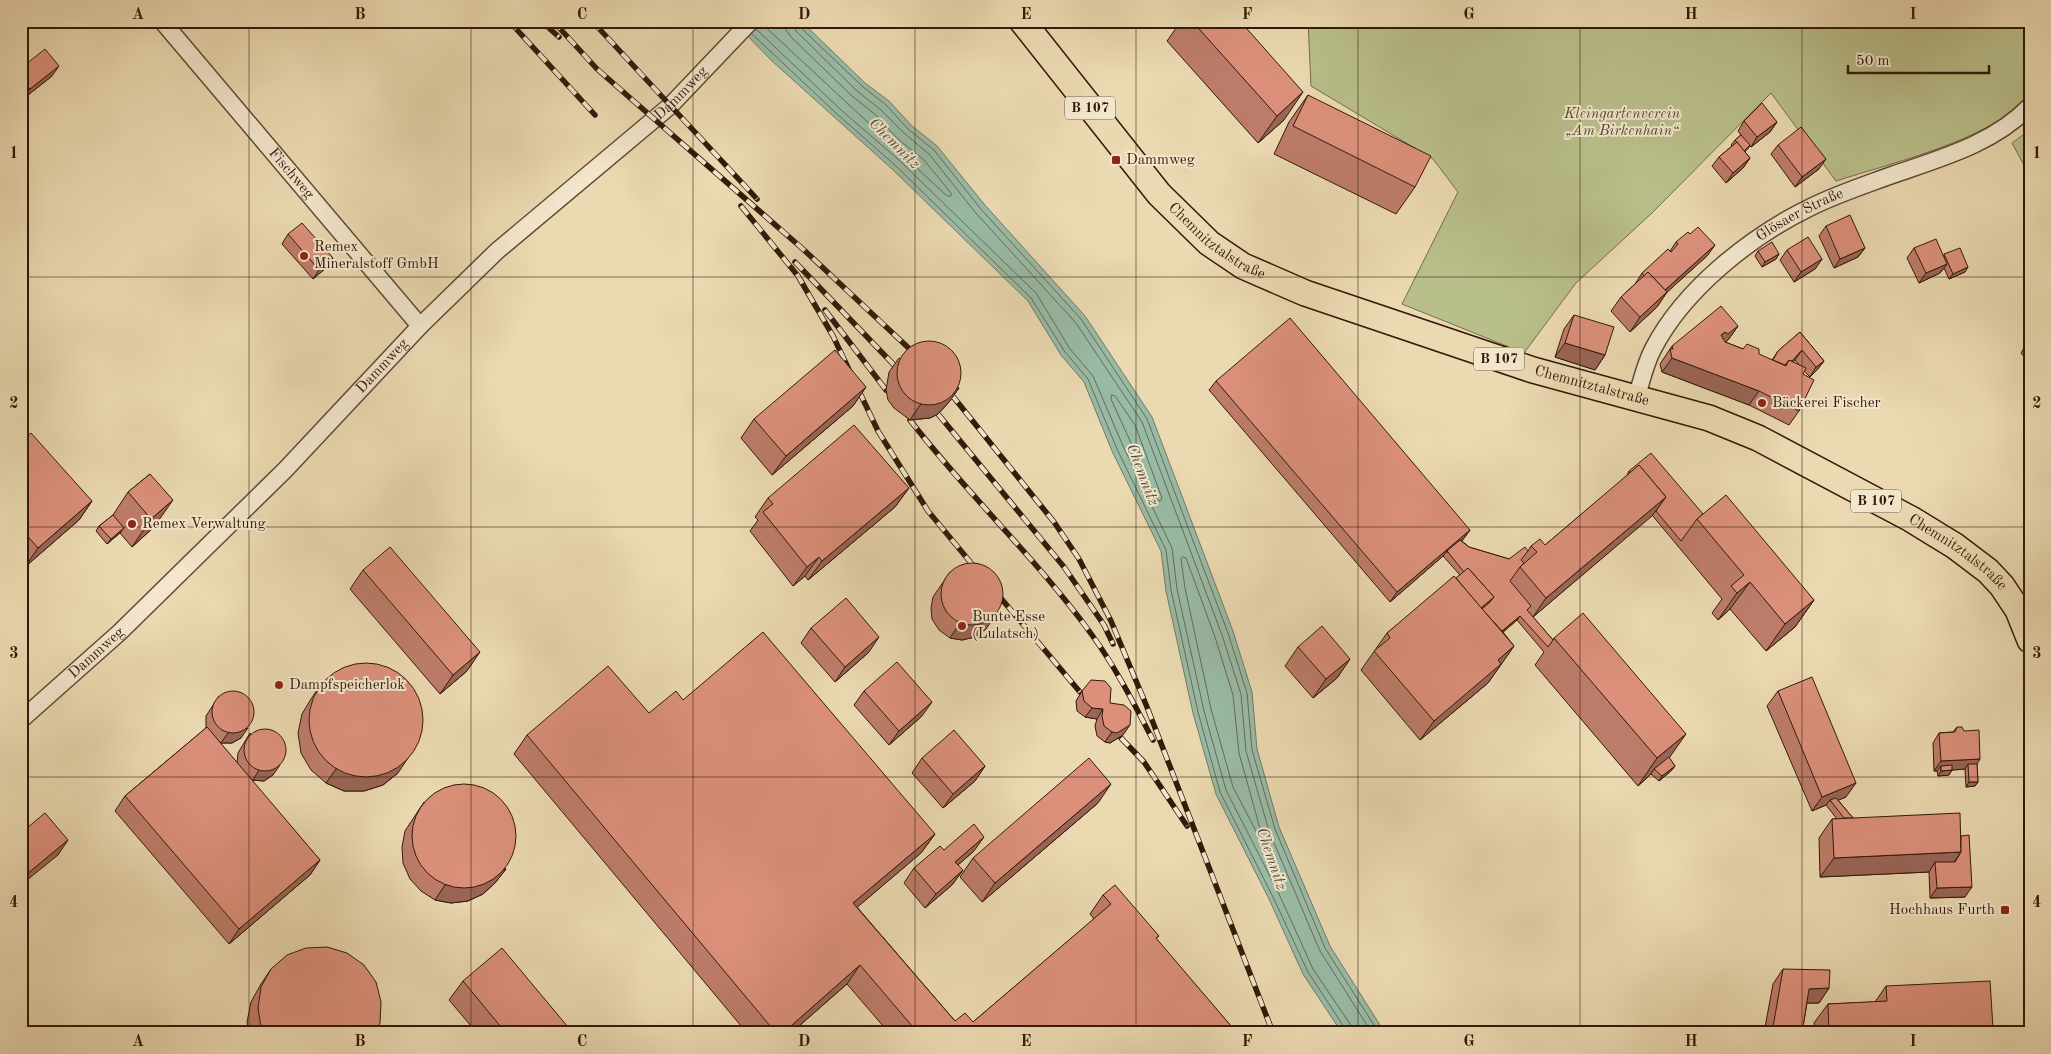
<svg xmlns="http://www.w3.org/2000/svg" width="2051" height="1054" font-family="'Old Standard TT',serif">
	<style>
		.green { fill: #b9bf8a; stroke: #766c4a }
		.water { fill: #99bba6; stroke: #707a67 }
		.lines { fill: none; stroke-linecap: round; stroke-linejoin: round }
		.shore { stroke: #666a58; stroke-width: 1 }
		.minor-casing { stroke: #604933; stroke-width: 19 }
		.primary-casing { stroke: #321909; stroke-width: 28 }
		.minor { stroke: #f2e6cc; stroke-width: 16 }
		.primary { stroke: #ebd9b1; stroke-width: 25 }
		.rail-casing { stroke: #321909; stroke-width: 5.5 }
		.rail { stroke: #f2e6cc; stroke-width: 4; stroke-dasharray: 11; stroke-linecap: butt }
		.wall { fill: #bd7c6a; stroke: #321909; fill-rule: evenodd }
		.shaded-wall { fill: #9a6556; stroke: #321909 }
		.building { fill: #dc907b; stroke: #321909 }
		.grid { fill: none; stroke: #321909; stroke-width: 1; stroke-opacity: 0.55 }
		.poi-dot { fill: #8f2418; stroke: #f2e6cc; stroke-width: 2 }
		.labels { text-anchor: middle; dominant-baseline: central; stroke-width: 4; stroke-linejoin: round; paint-order: stroke }
		.shield { fill: #f2e6cc; stroke: #6c5644; stroke-width: 1 }
		.shield-label { font-size: 14px; font-weight: bold; fill: #321909 }
		.street-label { font-size: 15px; fill: #321909; stroke: #f2e6cc }
		.park-label { font-size: 15px; font-style: italic; fill: #5a4b30; stroke: #f2e6cc }
		.poi-label { font-size: 15px; fill: #321909; stroke: #f2e6cc; text-anchor: start }
		.water-label { font-size: 16px; font-style: italic; fill: #514a38; stroke: #f2e6cc }
		.neatline { fill: none; stroke: #321909; stroke-width: 2 }
		.grid-label { font-size: 16px; text-anchor: middle; font-weight: bold; fill: #321909 }
	</style>
	<rect width="100%" height="100%" fill="#ebd9b1"/>
	<filter id="stains"><feTurbulence type="fractalNoise" baseFrequency=".004" numOctaves="4"/><feColorMatrix values="0 0 0 0 .2 0 0 0 0 .09 0 0 0 0 .02 0 0 0 .5 -.17"/></filter>
	<radialGradient id="worn" r=".72"><stop offset=".6" stop-color="#630" stop-opacity="0"/><stop offset="1" stop-color="#630" stop-opacity=".3"/></radialGradient>
	<g class="green">
		<path d="M1308,21H2030V97C1986,141 1895,162 1836,181L1771,93L1652,213L1576,283L1524,353L1402,304L1458,192L1433,159L1311,86Z"/>
		<path d="M2030,130V176L2012,143Z"/>
	</g>
	<path class="water" d="M733,21H801L865,83L889,101L911,125L937,146L984,204L1085,316L1152,417L1233,631L1252,692L1257,749L1279,827L1330,946L1385,1033H1342L1303,974L1269,899L1216,794L1193,713L1166,591L1161,551L1112,451L1084,382L1061,355L1028,301L892,169L772,61Z"/>
	<g class="lines">
		<g class="shore">
			<path d="M792,21L796,31L857,91L881,110L904,133L929,154L975,212L1076,323L1142,422L1222,635L1241,694L1246,751L1269,831L1320,951L1372,1033"/>
			<path d="M799,21L800,27L862,86L886,105L908,129L934,150L980,208L1081,319L1147,419L1228,633L1247,693L1252,750L1275,829L1325,948L1379,1033"/>
			<path d="M760,22L947,196H951V193L924,160L898,139L876,115L852,96L791,37L786,30L785,21"/>
			<path d="M756,29L841,110L900,161L1036,293L1070,349L1093,376L1123,446L1172,548L1177,589L1204,711L1226,790L1279,894L1313,969L1350,1024L1352,1033"/>
			<path d="M752,34L837,114L896,166L1031,298L1065,352L1088,379L1117,449L1166,550L1171,590L1198,712L1220,792L1273,897L1308,972L1344,1027L1346,1033"/>
			<path d="M1112,395L1115,396L1135,425L1162,498L1160,501L1157,500L1111,399Z"/>
			<path d="M1183,557L1186,558L1215,637L1233,695L1239,753L1261,832L1259,835L1257,833L1233,787L1211,709L1185,588L1181,559Z"/>
		</g>
		<g class="minor-casing">
			<g id="minor">
				<path id="s1" d="M162,21L420,326"/>
				<path id="s2" d="M1636,399C1641,383 1645,364 1653,349C1684,289 1751,236 1811,207C1837,194 1865,185 1892,175C1941,158 1993,144 2030,106"/>
				<path id="s3" d="M21,720L120,632L285,470L420,326L497,251L670,106L751,21"/>
			</g>
		</g>
		<g class="primary-casing">
			<g id="primary">
				<path id="s4" d="M1022,21L1159,194L1209,243L1243,266L1305,293L1533,370L1709,418L1758,438L1911,519L1955,546L1988,571L2002,586L2018,610L2030,640"/>
			</g>
		</g>
		<use href="#minor" class="minor"/>
		<use href="#primary" class="primary"/>
		<g class="rail-casing">
			<g id="rail">
				<path d="M509,21L595,115"/>
				<path d="M541,21L559,37"/>
				<path d="M553,21L597,69L804,250L915,354"/>
				<path d="M592,21L757,199"/>
				<path d="M741,206L798,276L833,336L878,431L928,511L981,575"/>
				<path d="M795,262L894,365"/>
				<path d="M825,310L886,390"/>
				<path d="M951,394L1054,522L1079,559L1111,621L1147,707L1273,1033"/>
				<path d="M938,414L1064,567L1104,625L1113,644"/>
				<path d="M910,420C967,494 1037,559 1092,635C1116,668 1134,704 1153,740"/>
				<path d="M994,590L1080,692"/>
				<path d="M1121,738L1144,762L1187,826"/>
			</g>
		</g>
		<use href="#rail" class="rail"/>
	</g>
	<g class="wall">
		<path d="M1181,21H1240L1284,120L1258,143L1167,41Z"/>
		<path d="M21,68L52,76L23,99L21,97Z"/>
		<path d="M1308,95L1415,187L1396,214L1274,154L1289,122Z"/>
		<path d="M1744,121L1777,122L1770,132L1751,147L1750,146L1745,152L1750,158L1743,168L1726,183L1712,166L1719,157L1732,146L1731,145L1735,140L1741,135L1738,131Z"/>
		<path d="M1778,145L1819,169L1795,187L1771,154Z"/>
		<path d="M1826,226L1865,248L1858,257L1834,268L1819,236Z"/>
		<path d="M288,234L333,258L326,268L313,279L282,244Z"/>
		<path d="M1676,242L1708,255L1667,292L1657,307L1630,332L1611,311L1621,297L1635,284L1642,273L1670,251Z"/>
		<path d="M1914,248L1943,255L1965,272L1949,279L1944,268L1940,273L1919,283L1907,258Z"/>
		<path d="M1787,250L1822,259L1815,269L1794,282L1780,260Z"/>
		<path d="M1758,251L1779,254L1776,259L1762,267L1755,256Z"/>
		<path d="M1574,315L1605,355L1595,370L1555,357L1564,329Z"/>
		<path d="M1738,326L1728,340L1725,342L1772,360L1778,351L1800,332L1824,361L1817,370L1810,377L1804,371L1803,374L1799,411L1789,425L1749,405L1662,372L1660,364L1672,346ZM1795,360L1800,366L1793,362Z"/>
		<path d="M2030,341V364L2021,353L2027,343Z"/>
		<path d="M899,358L959,388L949,402L938,414L930,418L910,420L894,408L888,400L886,390L889,372Z"/>
		<path d="M1216,381L1470,530L1462,541L1469,547L1509,559L1528,551L1531,546L1545,545L1626,477L1629,471L1703,514L1814,600L1795,627L1766,651L1730,609L1718,620L1712,613L1722,599L1652,515L1533,617L1553,640L1554,638L1669,758L1675,766L1671,771L1659,781L1651,774L1638,786L1535,665L1544,652L1517,620L1503,632L1514,646L1488,683L1420,740L1361,670L1387,633L1460,575L1443,556L1390,602L1209,390Z"/>
		<path d="M866,387L853,406L772,475L741,438L754,419Z"/>
		<path d="M21,441L92,501L79,520L25,567L21,563Z"/>
		<path d="M150,474L154,527L132,547L120,533L107,544L96,531L99,526L113,515L128,492Z"/>
		<path d="M909,488L895,507L808,580L805,576L793,586L750,531L758,520L755,517L768,498Z"/>
		<path d="M363,570L467,671L440,694L350,589Z"/>
		<path d="M950,572L986,629L975,637L962,640L950,638L939,630L932,619L931,608L933,597Z"/>
		<path d="M811,628L869,652L835,682L801,643Z"/>
		<path d="M1298,647L1350,659L1337,678L1313,698L1285,666Z"/>
		<path d="M321,684L398,773L383,785L364,791H344L326,783L311,770L301,753L298,733L302,714L311,699Z"/>
		<path d="M864,691L922,716L889,745L854,705Z"/>
		<path d="M1082,691L1110,703L1123,735L1110,743L1105,742L1097,736L1095,726L1097,719L1085,717L1077,711L1076,701Z"/>
		<path d="M1778,691L1846,797L1838,800L1853,818L1961,836L1965,897L1930,898L1929,872L1820,877L1819,838L1832,819H1837L1826,805L1812,811L1767,706Z"/>
		<path d="M219,696L241,738L232,743H221L219,742L237,763L238,753L250,733L273,775L264,781L251,780L320,860L310,875L229,944L115,811L125,796L206,728V716Z"/>
		<path d="M683,700L935,834L921,853L857,907L955,1021L973,1022L1094,919L1090,914L1103,895L1159,936L1156,939L1237,1033H889L847,984L791,1033H747L514,754L527,735L649,713Z"/>
		<path d="M1957,727L1977,764L1978,782L1975,786L1966,787L1965,769L1952,770L1949,775L1938,776L1937,771H1934L1933,743L1939,733L1953,732Z"/>
		<path d="M922,758L985,766L975,781L943,808L912,773Z"/>
		<path d="M424,802L506,869L495,883L483,894L468,901L451,903L435,900L421,891L410,879L403,863L402,847L405,831Z"/>
		<path d="M1098,803L982,902L960,877L973,858Z"/>
		<path d="M944,850L974,851L958,865L963,870L952,885L925,908L904,883L914,868Z"/>
		<path d="M271,969L375,1033H249L247,1022L251,1002L261,984Z"/>
		<path d="M1783,969L1829,988L1819,1003H1807L1802,1033H1764L1773,984Z"/>
		<path d="M463,981L573,1033H477L449,1000Z"/>
		<path d="M1886,986L1993,1028L1989,1033H1815L1814,1023L1828,1004L1875,1002Z"/>
	</g>
	<g class="shaded-wall">
		<path d="M59,66L52,76L23,99L30,89Z"/>
		<path d="M1303,92L1284,120L1258,143L1277,116Z"/>
		<path d="M1777,122L1770,132L1751,147L1757,137Z"/>
		<path d="M1750,158L1743,168L1726,183L1733,173Z"/>
		<path d="M1826,159L1819,169L1795,187L1802,177Z"/>
		<path d="M1715,245L1708,255L1654,304L1661,294Z"/>
		<path d="M1865,248L1858,257L1834,268L1840,259Z"/>
		<path d="M1779,254L1776,259L1762,267L1765,262Z"/>
		<path d="M333,258L326,268L313,279L319,270Z"/>
		<path d="M1822,259L1815,269L1794,282L1801,272Z"/>
		<path d="M1947,264L1940,273L1919,283L1926,273Z"/>
		<path d="M1968,267L1965,272L1949,279L1953,274Z"/>
		<path d="M1667,292L1657,307L1630,332L1640,317Z"/>
		<path d="M1738,326L1728,340L1718,348L1721,335L1725,332Z"/>
		<path d="M1565,343L1605,355L1595,370L1555,357Z"/>
		<path d="M1802,350L1795,360L1780,376L1787,366Z"/>
		<path d="M1672,358L1759,391L1749,405L1662,372Z"/>
		<path d="M1824,361L1817,370L1810,377L1816,367Z"/>
		<path d="M866,387L853,406L772,475L786,456Z"/>
		<path d="M959,388L949,402L938,414L930,418L910,420L920,405Z"/>
		<path d="M909,488L895,507L808,580L822,561Z"/>
		<path d="M1666,497L1652,516L1533,617L1546,598Z"/>
		<path d="M173,500L154,527L132,547L151,519Z"/>
		<path d="M92,501L79,520L25,567L38,548Z"/>
		<path d="M124,528L120,533L107,544L111,539Z"/>
		<path d="M1470,530L1463,539L1448,553L1447,551L1443,556L1390,602L1397,592Z"/>
		<path d="M819,557L805,576L793,586L807,567Z"/>
		<path d="M1750,582L1730,609L1718,620L1737,593Z"/>
		<path d="M1494,597L1487,607L1473,615Z"/>
		<path d="M1814,600L1795,627L1766,651L1785,624Z"/>
		<path d="M996,614L986,629L975,637L962,640L950,638L960,623Z"/>
		<path d="M1520,616L1517,620L1488,645L1492,640Z"/>
		<path d="M879,637L869,652L835,682L845,667Z"/>
		<path d="M1514,646L1488,683L1420,740L1434,721L1498,660Z"/>
		<path d="M480,652L467,671L440,694L453,675Z"/>
		<path d="M1350,659L1337,678L1313,698L1326,679Z"/>
		<path d="M932,702L922,716L889,745L899,731Z"/>
		<path d="M1092,708L1103,709L1097,719L1085,717Z"/>
		<path d="M1130,725L1123,735L1110,743L1105,742L1112,732Z"/>
		<path d="M248,728L241,738L232,743H221L228,733Z"/>
		<path d="M1686,734L1667,761L1654,769L1651,774L1638,786L1657,758Z"/>
		<path d="M408,758L398,773L383,785L364,791H344L326,783L336,769Z"/>
		<path d="M1980,759L1974,769L1968,764L1965,769L1941,771V766L1937,771H1934L1941,761Z"/>
		<path d="M280,765L273,775L264,781L253,780L259,770Z"/>
		<path d="M985,766L975,781L943,808L953,794Z"/>
		<path d="M1675,766L1671,771L1659,781L1662,776Z"/>
		<path d="M1952,770L1949,775L1938,776L1941,771Z"/>
		<path d="M1969,782H1978L1975,786L1966,787Z"/>
		<path d="M1856,783L1846,797L1832,803L1830,800L1826,805L1812,811L1822,797Z"/>
		<path d="M1111,784L1098,803L982,902L995,883Z"/>
		<path d="M935,834L921,853L840,922L853,903Z"/>
		<path d="M984,837L974,851L945,876L955,862Z"/>
		<path d="M68,840L58,855L21,885V879Z"/>
		<path d="M1961,852L1948,871L1935,862L1929,872L1820,877L1834,858Z"/>
		<path d="M320,860L310,875L229,944L239,929Z"/>
		<path d="M506,869L495,883L483,894L468,901L451,903L435,900L445,885Z"/>
		<path d="M963,870L952,885L925,908L936,894Z"/>
		<path d="M1972,887L1965,897L1930,898L1937,888Z"/>
		<path d="M860,965L847,984L791,1033H783Z"/>
		<path d="M1829,988L1819,1003H1799L1809,989Z"/>
		<path d="M1993,1028L1989,1033H1916L1917,1031Z"/>
	</g>
	<g class="building">
		<path d="M1192,21H1240L1303,92L1277,116Z"/>
		<path d="M45,49L59,66L30,89L21,79V68Z"/>
		<path d="M1308,95L1431,156L1415,187L1293,126Z"/>
		<path d="M1762,103L1777,122L1757,137L1744,121Z"/>
		<path d="M1801,127L1826,159L1802,177L1778,145Z"/>
		<path d="M1741,135L1750,145L1744,151L1735,140Z"/>
		<path d="M1737,142L1750,158L1733,173L1719,157Z"/>
		<path d="M1850,215L1865,248L1840,259L1826,226Z"/>
		<path d="M302,223L333,258L319,270L288,234Z"/>
		<path d="M1698,227L1715,245L1665,290L1648,272L1644,276L1642,273L1668,249L1671,252L1678,244L1676,242L1688,232L1690,234Z"/>
		<path d="M1808,237L1822,259L1801,272L1787,250Z"/>
		<path d="M1936,239L1947,264L1926,273L1914,248Z"/>
		<path d="M1772,242L1779,254L1765,262L1758,251Z"/>
		<path d="M1960,248L1968,267L1953,274L1944,254Z"/>
		<path d="M1648,272L1667,292L1640,317L1621,297Z"/>
		<path d="M1721,306L1738,326L1728,334L1725,332L1721,335L1725,342L1743,349L1747,344L1759,349V354L1786,366L1789,360L1806,368L1803,374L1814,380L1799,411L1759,391L1672,358L1670,349H1673L1672,346Z"/>
		<path d="M1574,315L1614,327L1605,355L1565,343Z"/>
		<path d="M1290,318L1470,530L1397,592L1216,381Z"/>
		<path d="M1800,332L1824,361L1816,367L1802,350L1792,361L1789,360L1785,365L1773,360L1778,351Z"/>
		<circle cx="929" cy="373" r="32"/>
		<path d="M835,350L866,387L786,456L754,419Z"/>
		<path d="M854,425L909,488L822,561L819,557L807,567L763,512L773,504L768,498Z"/>
		<path d="M31,433L92,501L38,548L21,529V441Z"/>
		<path d="M1651,453L1703,514L1697,519L1681,541L1656,511L1666,497L1639,465L1630,473L1629,471Z"/>
		<path d="M1639,465L1666,497L1546,598L1520,567L1537,552L1531,546L1540,539L1545,545Z"/>
		<path d="M150,474L173,500L151,519L128,492Z"/>
		<path d="M1726,495L1814,600L1785,624L1750,582L1737,593L1731,586L1744,575L1697,519Z"/>
		<path d="M113,515L124,528L111,539L99,526Z"/>
		<path d="M1460,540L1469,547L1509,559L1525,547L1528,551L1521,560L1524,563L1520,567L1510,581L1531,606L1527,610L1553,640L1548,647L1520,616L1502,631L1482,609L1490,602L1494,597L1468,568L1464,572L1447,551Z"/>
		<path d="M390,547L480,652L453,675L363,570Z"/>
		<circle cx="972" cy="594" r="31"/>
		<path d="M1468,568L1494,597L1481,608L1456,578Z"/>
		<path d="M1454,576L1514,646L1498,660L1501,664L1434,721L1374,651L1390,638L1387,633Z"/>
		<path d="M846,598L879,637L845,667L811,628Z"/>
		<path d="M1583,613L1686,734L1657,758L1554,638Z"/>
		<path d="M1322,626L1350,659L1326,679L1298,647Z"/>
		<path d="M763,632L935,834L853,903L955,1021L965,1013L973,1022L1111,904L1103,895L1115,885L1159,936L1156,938L1237,1033H918L860,965L783,1033H776L527,735L608,666L649,713L676,691L683,700Z"/>
		<path d="M897,662L932,702L899,731L864,691Z"/>
		<circle cx="366" cy="720" r="57"/>
		<path d="M1812,677L1856,783L1822,797L1778,691Z"/>
		<path d="M1091,680L1105,681L1111,688L1110,703L1124,705L1131,711L1130,725L1117,733L1112,732L1104,726L1102,716L1103,709L1092,708L1084,701L1082,691Z"/>
		<circle cx="233" cy="712" r="21"/>
		<path d="M207,727L320,860L239,929L125,796Z"/>
		<path d="M1957,727H1962L1964,731L1979,730L1980,759L1941,761L1939,733L1955,732Z"/>
		<circle cx="265" cy="750" r="21"/>
		<path d="M954,730L985,766L953,794L922,758Z"/>
		<path d="M1669,757L1675,766L1662,776L1654,769Z"/>
		<path d="M1089,758L1111,784L995,883L973,858Z"/>
		<path d="M1968,764H1977L1978,782H1969Z"/>
		<path d="M1952,765V770L1941,771V766Z"/>
		<circle cx="464" cy="836" r="52"/>
		<path d="M1836,798L1853,818H1844L1830,800Z"/>
		<path d="M45,813L68,840L21,879V833Z"/>
		<path d="M1960,813L1961,852L1834,858L1832,819Z"/>
		<path d="M974,824L984,837L955,862L963,870L936,894L914,868L940,846L944,850Z"/>
		<path d="M1969,835L1972,887L1937,888L1935,862H1955L1961,852V836Z"/>
		<path d="M327,947L347,953L364,965L376,982L381,1002L380,1023L375,1033H264L261,1027L258,1008L261,987L271,969L287,955L306,948Z"/>
		<path d="M502,948L573,1033H506L463,981Z"/>
		<path d="M1783,969L1830,970L1829,988L1809,989L1802,1033H1772Z"/>
		<path d="M1990,981L1993,1028L1917,1031V1033H1829L1828,1004L1887,1001L1886,986Z"/>
	</g>
	<path class="grid" d="M249,21V1033M471,21V1033M693,21V1033M915,21V1033M1136,21V1033M1358,21V1033M1580,21V1033M1802,21V1033M21,277H2030M21,527H2030M21,777H2030"/>
	<g class="poi-dot">
		<rect x="1111" y="155" width="10" height="10" rx="2.5"/>
		<circle cx="304" cy="256" r="5"/>
		<circle cx="1762" cy="403" r="5"/>
		<circle cx="132" cy="524" r="5"/>
		<circle cx="962" cy="626" r="5"/>
		<circle cx="279" cy="685" r="5"/>
		<rect x="2000" y="905" width="10" height="10" rx="2.5"/>
	</g>
	<g class="labels">
		<g class="shield">
			<rect x="1065" y="96.5" width="50" height="23" rx="4"/>
			<rect x="1474" y="347.5" width="50" height="23" rx="4"/>
			<rect x="1851" y="489.5" width="50" height="23" rx="4"/>
		</g>
		<g class="shield-label">
			<text x="1090" y="108">B 107</text>
			<text x="1499" y="359">B 107</text>
			<text x="1876" y="501">B 107</text>
		</g>
		<g class="street-label">
			<text stroke="none"><textPath href="#s3" startOffset="911">Dammweg</textPath></text>
			<text stroke="none"><textPath href="#s1" startOffset="200">Fischweg</textPath></text>
			<text stroke="none"><textPath href="#s2" startOffset="255">Glösaer Straße</textPath></text>
			<text stroke="none"><textPath href="#s4" startOffset="296">Chemnitztalstraße</textPath></text>
			<text stroke="none"><textPath href="#s3" startOffset="506">Dammweg</textPath></text>
			<text stroke="none"><textPath href="#s4" startOffset="701">Chemnitztalstraße</textPath></text>
			<text stroke="none"><textPath href="#s4" startOffset="1106">Chemnitztalstraße</textPath></text>
			<text stroke="none"><textPath href="#s3" startOffset="101">Dammweg</textPath></text>
		</g>
		<g class="park-label">
			<text x="1622" y="114">Kleingartenverein<tspan x="1622" dy="17">„Am Birkenhain“</tspan></text>
		</g>
		<g class="poi-label">
			<text x="1126" y="160">Dammweg</text>
			<text x="314" y="247">Remex<tspan x="314" dy="17">Mineralstoff GmbH</tspan></text>
			<text x="1772" y="403">Bäckerei Fischer</text>
			<text x="142" y="524">Remex Verwaltung</text>
			<text x="972" y="617">Bunte Esse<tspan x="972" dy="17">(Lulatsch)</tspan></text>
			<text x="289" y="685">Dampfspeicherlok</text>
			<text x="1995" y="910" text-anchor="end">Hochhaus Furth</text>
		</g>
		<g class="water-label">
			<text transform="translate(894 144) rotate(45)">Chemnitz</text>
			<text transform="translate(1142 475) rotate(69)">Chemnitz</text>
			<text transform="translate(1271 859) rotate(71)">Chemnitz</text>
		</g>
	</g>
	<rect width="2051" height="1054" fill="none" stroke="#ebd9b1" stroke-width="55"/>
	<path d="M1848 65v8h141v-8" fill="none" stroke="#321909" stroke-width="2.5"/>
	<text x="1856" y="65" font-size="15" fill="#321909" stroke="#f2e6cc" stroke-width="4" paint-order="stroke">50 m</text>
	<rect x="28" y="28" width="1996" height="998" class="neatline"/>
	<g class="grid-label">
		<text x="138" y="19">A</text>
		<text x="360" y="19">B</text>
		<text x="582" y="19">C</text>
		<text x="804" y="19">D</text>
		<text x="1026" y="19">E</text>
		<text x="1247" y="19">F</text>
		<text x="1469" y="19">G</text>
		<text x="1691" y="19">H</text>
		<text x="1913" y="19">I</text>
		<text x="14" y="158">1</text>
		<text x="2037" y="158">1</text>
		<text x="14" y="408">2</text>
		<text x="2037" y="408">2</text>
		<text x="14" y="658">3</text>
		<text x="2037" y="658">3</text>
		<text x="14" y="907">4</text>
		<text x="2037" y="907">4</text>
		<text x="138" y="1046">A</text>
		<text x="360" y="1046">B</text>
		<text x="582" y="1046">C</text>
		<text x="804" y="1046">D</text>
		<text x="1026" y="1046">E</text>
		<text x="1247" y="1046">F</text>
		<text x="1469" y="1046">G</text>
		<text x="1691" y="1046">H</text>
		<text x="1913" y="1046">I</text>
	</g>
	<rect width="100%" height="100%" filter="url(#stains)"/>
	<rect width="100%" height="100%" fill="url(#worn)"/>
</svg>
